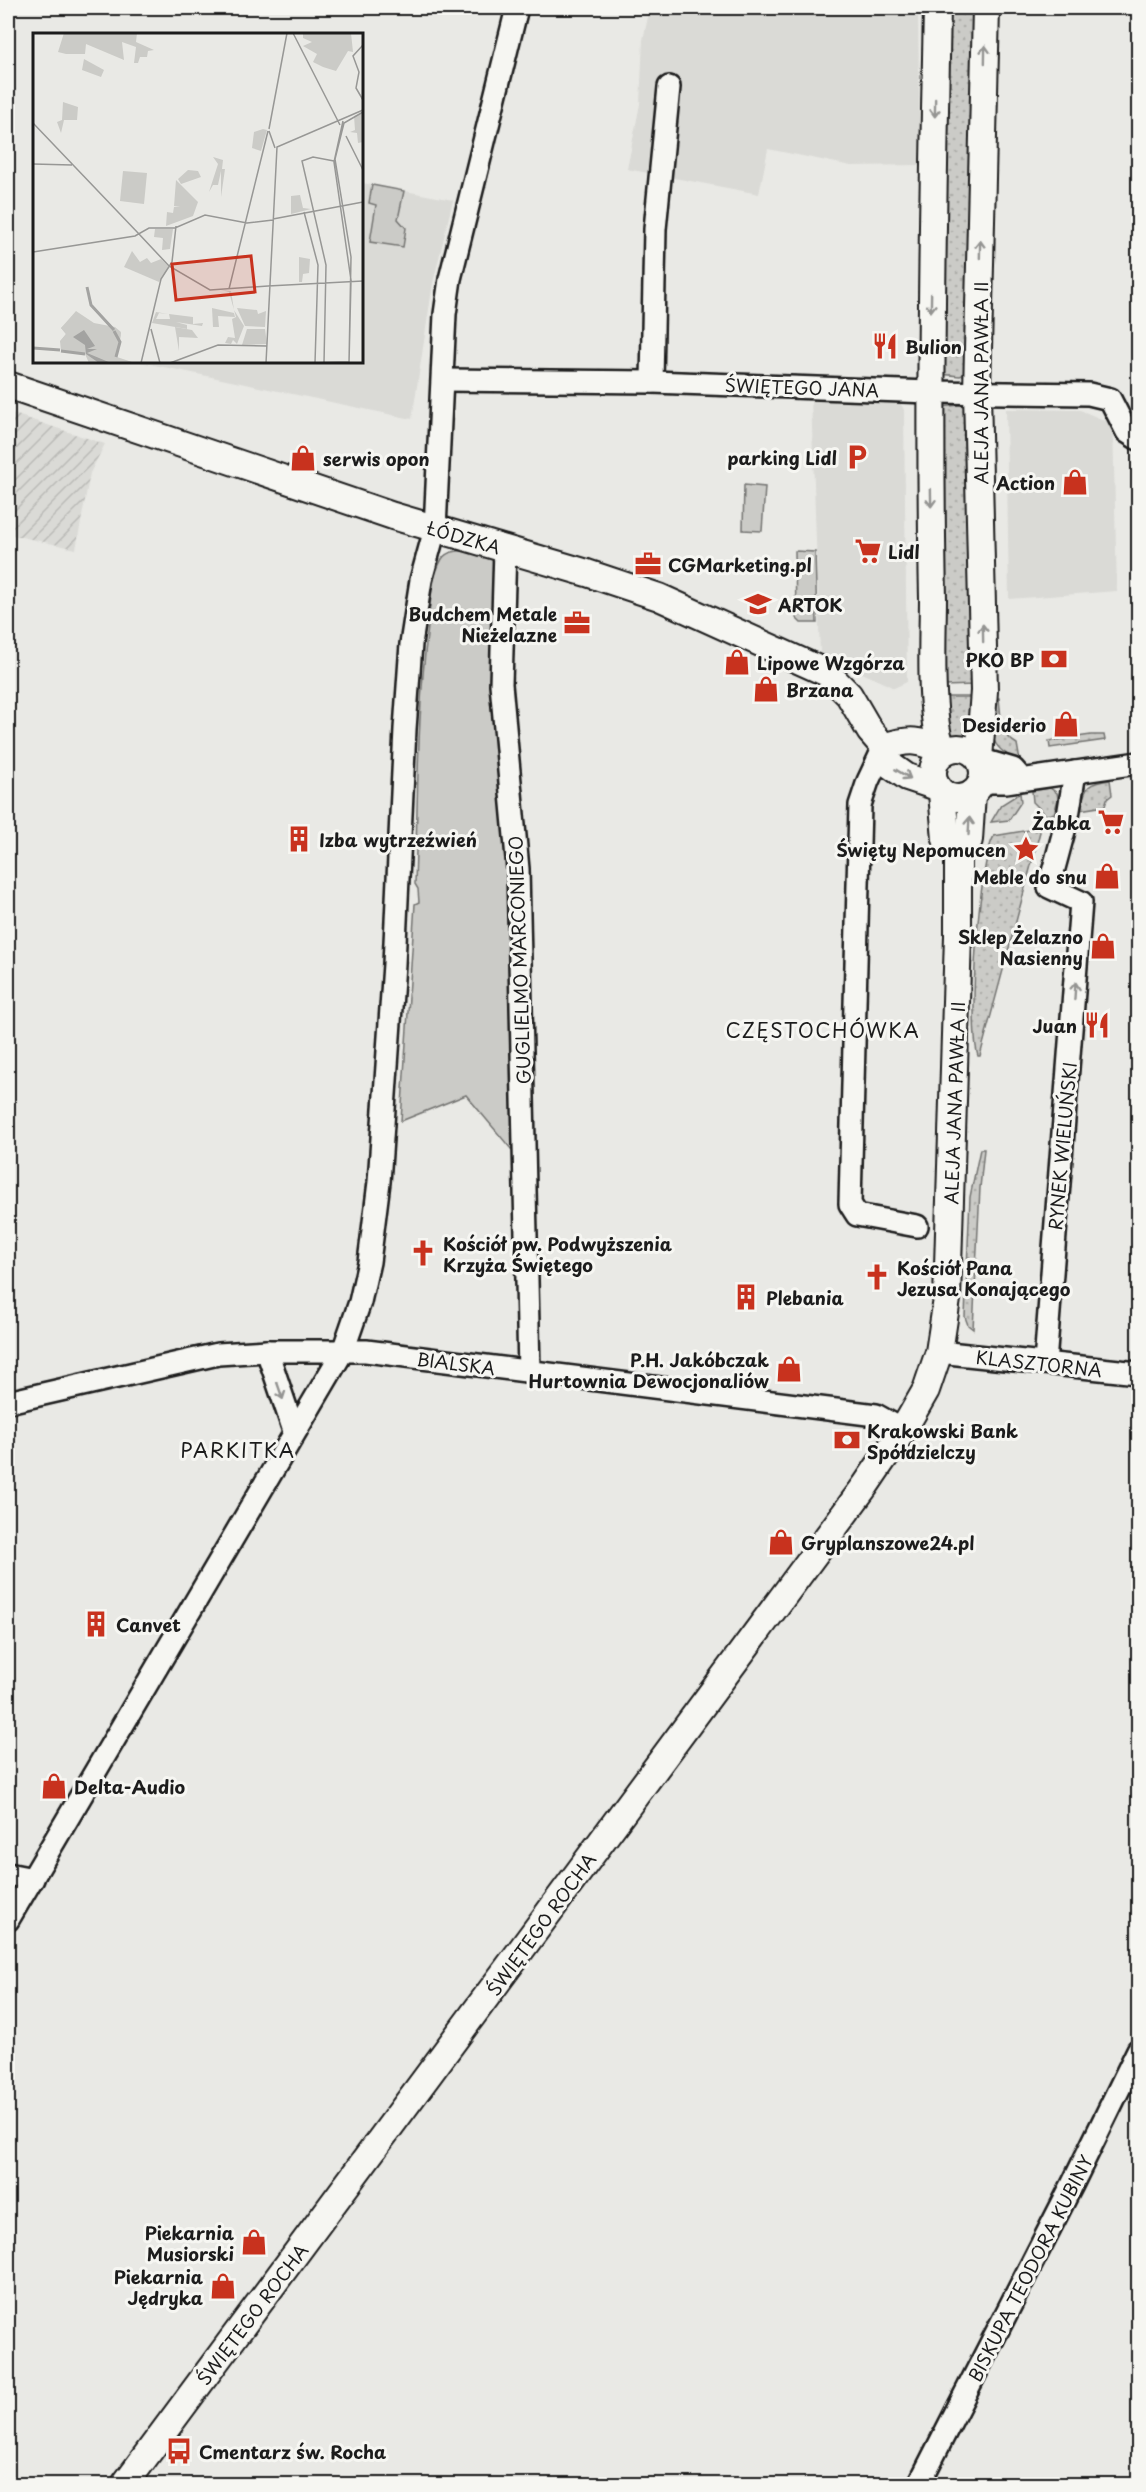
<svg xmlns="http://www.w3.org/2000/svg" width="1146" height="2492" font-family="'Playpen Sans',sans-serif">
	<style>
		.built { fill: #dadad6 }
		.industrial { fill: url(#industrial-furrows) }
		.grass { fill: url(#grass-dots); stroke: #747472; stroke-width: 1.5 }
		.park { fill: #cbcbc7; stroke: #747472; stroke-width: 1.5 }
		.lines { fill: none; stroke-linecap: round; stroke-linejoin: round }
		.minor-casing { stroke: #1c1c1c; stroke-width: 26 }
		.tertiary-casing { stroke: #1c1c1c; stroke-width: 30 }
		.minor { stroke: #f6f6f2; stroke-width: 21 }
		.tertiary { stroke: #f6f6f2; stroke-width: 26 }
		.oneway { stroke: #949492 }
		.labels { text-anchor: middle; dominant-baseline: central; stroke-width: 6; stroke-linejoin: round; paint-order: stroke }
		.poi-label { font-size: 18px; font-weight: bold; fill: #1c1c1c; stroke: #f6f6f2; text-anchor: start }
		.street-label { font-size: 18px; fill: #1c1c1c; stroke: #f6f6f2 }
		.neighbourhood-label { font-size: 20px; letter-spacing: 1.5px; fill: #1c1c1c; stroke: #f6f6f2 }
		.inset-river { fill: none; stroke: #a3a3a1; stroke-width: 3 }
		.inset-road { fill: none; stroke: #979795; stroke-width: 1.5 }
		.view { fill: #c8321e; fill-opacity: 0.15; stroke: #c8321e; stroke-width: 3 }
		.inset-edge { fill: none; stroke: #1c1c1c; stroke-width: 3 }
	</style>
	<defs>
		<pattern id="industrial-furrows" width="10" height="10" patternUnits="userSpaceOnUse" patternTransform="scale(1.5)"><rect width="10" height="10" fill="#dadad6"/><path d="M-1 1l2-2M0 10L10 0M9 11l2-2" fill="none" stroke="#babab7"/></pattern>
		<pattern id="grass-dots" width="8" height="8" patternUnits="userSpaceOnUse" patternTransform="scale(1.5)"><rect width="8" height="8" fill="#cbcbc7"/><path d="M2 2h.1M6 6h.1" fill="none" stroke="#aeaeaa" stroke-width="1.8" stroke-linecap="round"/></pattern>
	</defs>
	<rect width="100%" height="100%" fill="#e9e9e5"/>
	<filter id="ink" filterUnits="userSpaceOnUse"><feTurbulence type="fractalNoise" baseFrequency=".0167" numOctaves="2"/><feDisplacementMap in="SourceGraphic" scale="12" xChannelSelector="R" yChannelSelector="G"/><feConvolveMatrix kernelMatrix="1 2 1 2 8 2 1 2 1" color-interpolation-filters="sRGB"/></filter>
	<g filter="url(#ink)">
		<g class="built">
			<path d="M650,8H918L920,165L851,166L768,149L759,194L627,169L640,104L643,40Z"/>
			<path d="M362,183L453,200L433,283L412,419L140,362H362Z"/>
			<path d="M811,399L901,404L904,410L907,682L894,688L820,653Z"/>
			<path d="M1006,409L1080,410L1113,424L1117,591L1009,599Z"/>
		</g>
		<path class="industrial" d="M8,412L105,444L90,473L76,549L8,534Z"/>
		<g class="grass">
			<path d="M945,8H976L965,374L960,376L940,374Z"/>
			<path d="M959,405L965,406L968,410L974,685L943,686L941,407Z"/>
			<path d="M943,697H974L968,741L948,739Z"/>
			<path d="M992,698H999C1001,716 1000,735 1017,744L1020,761C985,747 992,731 992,698Z"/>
			<path d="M1091,735H1104L1105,740L1050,748L1049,741Z"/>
			<path d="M1110,780L1112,795L1107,799L1105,806L1079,810C1086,787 1086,783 1110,780Z"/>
			<path d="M1050,788L1057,793L1058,799L1054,814L1046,815L1033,802L1032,791Z"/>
			<path d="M1020,793L1021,802L1009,820L991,822L1001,805Z"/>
			<path d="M1041,828L980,1056H978C968,1025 978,863 994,836Z"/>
			<path d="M980,1149H984L980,1188L973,1329L968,1325L965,1317L970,1197Z"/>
		</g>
		<g class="park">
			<path d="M372,185L404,191L398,219L406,228L403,247L370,242L376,205L369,203Z"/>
			<path d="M744,485L765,487L762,531L743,530Z"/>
			<path d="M467,550L497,559L513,868L516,1155L466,1095L401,1121L415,904L419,902L418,889L415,884C418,798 417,712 428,627C430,606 431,577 442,559C447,551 458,551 467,550Z"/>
			<path d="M795,551L815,552L817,623H801L796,618Z"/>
		</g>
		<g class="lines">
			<g class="minor-casing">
				<g id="minor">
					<path d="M443,380L652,382L930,392L1089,394L1110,399L1127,432L1138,439"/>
					<path d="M652,382L655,229L669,87"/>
					<path d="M505,549L501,684L518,869L529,1372"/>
					<path d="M884,747L868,781L860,805L850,1204L857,1215L917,1226"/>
					<path d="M979,759L1013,769L1021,778"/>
					<path d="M982,782H1006L1138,763"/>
					<path d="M267,1351L294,1431"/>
					<path d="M939,1352L1138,1373"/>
					<path d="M1045,1363L1081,902L1049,887L1068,816L1075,772"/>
					<path d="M8,1402L218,1354L267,1351H366L876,1415L903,1430"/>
					<path d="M8,1874L33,1879"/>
					<path d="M8,1920L343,1351L360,1302L369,1262L379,1182L394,964L405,729L411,644L421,580L435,529L445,314L450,279L517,8"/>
					<path d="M919,2484L1072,2185L1138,2050"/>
				</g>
			</g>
			<g class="tertiary-casing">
				<g id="tertiary">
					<path d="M937,8C933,205 929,401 933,599C933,632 928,726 944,751"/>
					<path d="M8,385L393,516L587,573L659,597L827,673L849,695L870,731L884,747L890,765L907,777L937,787"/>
					<path d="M884,747C910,738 919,740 944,751"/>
					<circle cx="958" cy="773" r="25"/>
					<path d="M979,759L984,691L977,392L986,8"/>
					<path d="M958,854L969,840L972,794"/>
					<path d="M125,2484L865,1486L903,1430L926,1390L939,1352L947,1299L958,936V854L946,839L942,793"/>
				</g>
			</g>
			<use href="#minor" class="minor"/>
			<use href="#tertiary" class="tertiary"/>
		</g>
		<defs><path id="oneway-shaft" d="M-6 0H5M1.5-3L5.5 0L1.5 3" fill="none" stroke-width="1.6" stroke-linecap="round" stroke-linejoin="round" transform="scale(1.5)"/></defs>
		<g class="oneway">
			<use href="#oneway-shaft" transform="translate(985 54) rotate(-89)"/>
			<use href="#oneway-shaft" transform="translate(935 108) rotate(91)"/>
			<use href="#oneway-shaft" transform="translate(980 249) rotate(-89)"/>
			<use href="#oneway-shaft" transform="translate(931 303) rotate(91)"/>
			<use href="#oneway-shaft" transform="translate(931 498) rotate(89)"/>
			<use href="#oneway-shaft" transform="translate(983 633) rotate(-91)"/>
			<use href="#oneway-shaft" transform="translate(903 774) rotate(31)"/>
			<use href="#oneway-shaft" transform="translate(969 826) rotate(-87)"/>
			<use href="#oneway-shaft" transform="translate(1075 991) rotate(-86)"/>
			<use href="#oneway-shaft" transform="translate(280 1391) rotate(71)"/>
		</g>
	</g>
	<defs>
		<g id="restaurant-bare" transform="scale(2.07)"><path d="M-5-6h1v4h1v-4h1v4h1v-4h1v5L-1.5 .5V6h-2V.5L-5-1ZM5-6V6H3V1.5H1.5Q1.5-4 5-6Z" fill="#c8321e" stroke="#f6f6f2" stroke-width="2.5" paint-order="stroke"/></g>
		<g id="parking-bare" transform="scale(2.07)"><path d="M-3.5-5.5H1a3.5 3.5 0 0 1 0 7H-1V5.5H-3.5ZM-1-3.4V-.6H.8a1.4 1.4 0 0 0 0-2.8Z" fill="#c8321e" stroke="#f6f6f2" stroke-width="2.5" paint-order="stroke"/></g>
		<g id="shop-bare" transform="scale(2.07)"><path d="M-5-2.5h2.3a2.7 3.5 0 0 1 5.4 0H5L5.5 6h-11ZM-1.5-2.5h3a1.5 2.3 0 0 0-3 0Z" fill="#c8321e" stroke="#f6f6f2" stroke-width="2.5" paint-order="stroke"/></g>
		<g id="supermarket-bare" transform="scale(2.07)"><path d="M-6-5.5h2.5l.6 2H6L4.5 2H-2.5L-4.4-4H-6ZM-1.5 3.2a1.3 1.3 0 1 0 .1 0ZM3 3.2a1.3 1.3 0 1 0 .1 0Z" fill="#c8321e" stroke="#f6f6f2" stroke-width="2.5" paint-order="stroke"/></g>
		<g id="office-bare" transform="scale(2.07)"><path d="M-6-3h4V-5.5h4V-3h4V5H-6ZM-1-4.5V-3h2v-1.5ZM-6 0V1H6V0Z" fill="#c8321e" stroke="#f6f6f2" stroke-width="2.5" paint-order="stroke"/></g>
		<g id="school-bare" transform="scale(2.07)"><path d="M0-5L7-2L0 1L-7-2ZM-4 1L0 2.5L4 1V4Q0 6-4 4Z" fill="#c8321e" stroke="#f6f6f2" stroke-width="2.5" paint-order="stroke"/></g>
		<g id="bank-bare" transform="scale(2.07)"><path d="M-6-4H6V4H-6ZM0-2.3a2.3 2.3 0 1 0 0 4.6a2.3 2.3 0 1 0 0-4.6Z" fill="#c8321e" stroke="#f6f6f2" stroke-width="2.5" paint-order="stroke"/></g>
		<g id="building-bare" transform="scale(2.07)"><path d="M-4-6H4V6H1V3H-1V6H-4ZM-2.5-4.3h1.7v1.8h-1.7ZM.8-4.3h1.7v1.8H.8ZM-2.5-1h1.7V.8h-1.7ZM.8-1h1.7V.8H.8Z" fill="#c8321e" stroke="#f6f6f2" stroke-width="2.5" paint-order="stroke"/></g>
		<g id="sight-bare" transform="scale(2.07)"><path d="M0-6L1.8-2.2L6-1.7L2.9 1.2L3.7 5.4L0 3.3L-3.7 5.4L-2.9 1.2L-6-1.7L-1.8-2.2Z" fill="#c8321e" stroke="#f6f6f2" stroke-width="2.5" paint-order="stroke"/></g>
		<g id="church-bare" transform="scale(2.07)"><path d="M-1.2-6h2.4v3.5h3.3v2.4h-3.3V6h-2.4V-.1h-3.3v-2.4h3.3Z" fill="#c8321e" stroke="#f6f6f2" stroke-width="2.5" paint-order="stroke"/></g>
		<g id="bus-bare" transform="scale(2.07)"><path d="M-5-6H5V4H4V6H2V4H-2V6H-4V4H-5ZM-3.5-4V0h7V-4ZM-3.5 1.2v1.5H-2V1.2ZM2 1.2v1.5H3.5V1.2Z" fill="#c8321e" stroke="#f6f6f2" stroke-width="2.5" paint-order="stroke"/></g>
	</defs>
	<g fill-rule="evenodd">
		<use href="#restaurant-bare" x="885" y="346"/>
		<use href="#parking-bare" x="857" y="457"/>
		<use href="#shop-bare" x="303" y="458"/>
		<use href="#shop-bare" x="1075" y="482"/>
		<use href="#supermarket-bare" x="868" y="551"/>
		<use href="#office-bare" x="648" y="564"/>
		<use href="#school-bare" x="758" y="604"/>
		<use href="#office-bare" x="577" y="623"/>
		<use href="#bank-bare" x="1054" y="659"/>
		<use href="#shop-bare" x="737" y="662"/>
		<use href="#shop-bare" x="766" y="689"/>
		<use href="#shop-bare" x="1066" y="724"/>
		<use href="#supermarket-bare" x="1111" y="822"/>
		<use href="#building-bare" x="299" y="839"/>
		<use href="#sight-bare" x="1026" y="849"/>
		<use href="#shop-bare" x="1107" y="876"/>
		<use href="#shop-bare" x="1103" y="946"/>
		<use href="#restaurant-bare" x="1097" y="1025"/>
		<use href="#church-bare" x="423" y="1253"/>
		<use href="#church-bare" x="877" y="1277"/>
		<use href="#building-bare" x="746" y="1297"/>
		<use href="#shop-bare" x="789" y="1369"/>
		<use href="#bank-bare" x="847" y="1440"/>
		<use href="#shop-bare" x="781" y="1542"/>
		<use href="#building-bare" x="96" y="1624"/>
		<use href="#shop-bare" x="54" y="1786"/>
		<use href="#shop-bare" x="254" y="2242"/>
		<use href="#shop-bare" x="223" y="2286"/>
		<use href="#bus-bare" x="179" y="2451"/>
	</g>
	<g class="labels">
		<g class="poi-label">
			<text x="905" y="346">Bulion</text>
			<text x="837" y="457" text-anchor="end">parking Lidl</text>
			<text x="323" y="458">serwis opon</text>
			<text x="1055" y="482" text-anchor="end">Action</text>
			<text x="888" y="551">Lidl</text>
			<text x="668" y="564">CGMarketing.pl</text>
			<text x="778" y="604">ARTOK</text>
			<text x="557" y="613" text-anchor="end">Budchem Metale<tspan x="557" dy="21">Nieżelazne</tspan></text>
			<text x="1034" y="659" text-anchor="end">PKO BP</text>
			<text x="757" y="662">Lipowe Wzgórza</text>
			<text x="786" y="689">Brzana</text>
			<text x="1046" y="724" text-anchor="end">Desiderio</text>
			<text x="1091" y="822" text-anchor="end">Żabka</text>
			<text x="319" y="839">Izba wytrzeźwień</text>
			<text x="1006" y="849" text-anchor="end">Święty Nepomucen</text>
			<text x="1087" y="876" text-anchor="end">Meble do snu</text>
			<text x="1083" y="936" text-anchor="end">Sklep Żelazno<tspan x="1083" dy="21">Nasienny</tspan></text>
			<text x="1077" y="1025" text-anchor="end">Juan</text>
			<text x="443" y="1243">Kościół pw. Podwyższenia<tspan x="443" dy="21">Krzyża Świętego</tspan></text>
			<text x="897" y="1267">Kościół Pana<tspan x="897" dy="21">Jezusa Konającego</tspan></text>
			<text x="766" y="1297">Plebania</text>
			<text x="769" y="1359" text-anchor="end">P.H. Jakóbczak<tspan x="769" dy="21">Hurtownia Dewocjonaliów</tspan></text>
			<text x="867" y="1430">Krakowski Bank<tspan x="867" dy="21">Spółdzielczy</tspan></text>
			<text x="801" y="1542">Gryplanszowe24.pl</text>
			<text x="116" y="1624">Canvet</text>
			<text x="74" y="1786">Delta-Audio</text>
			<text x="234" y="2232" text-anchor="end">Piekarnia<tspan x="234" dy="21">Musiorski</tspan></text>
			<text x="203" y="2276" text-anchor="end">Piekarnia<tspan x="203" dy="21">Jędryka</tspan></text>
			<text x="199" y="2451">Cmentarz św. Rocha</text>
		</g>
		<g class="street-label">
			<text transform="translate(980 383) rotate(-90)">ALEJA JANA PAWŁA II</text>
			<text transform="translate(802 387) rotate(2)">ŚWIĘTEGO JANA</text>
			<text transform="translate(464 537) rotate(16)">ŁÓDZKA</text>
			<text transform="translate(519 960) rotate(-92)">GUGLIELMO MARCONIEGO</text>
			<text transform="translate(954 1103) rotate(-88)">ALEJA JANA PAWŁA II</text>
			<text transform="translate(1062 1146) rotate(-85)">RYNEK WIELUŃSKI</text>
			<text transform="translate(456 1363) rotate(7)">BIALSKA</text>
			<text transform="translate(1039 1363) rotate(6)">KLASZTORNA</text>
			<text transform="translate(541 1924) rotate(-54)">ŚWIĘTEGO ROCHA</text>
			<text transform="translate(1030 2268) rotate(-63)">BISKUPA TEODORA KUBINY</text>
			<text transform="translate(252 2314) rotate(-53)">ŚWIĘTEGO ROCHA</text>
		</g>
		<g class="neighbourhood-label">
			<text x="823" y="1030">CZĘSTOCHÓWKA</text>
			<text x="238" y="1450">PARKITKA</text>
		</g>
	</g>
	<g transform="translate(33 33)">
		<rect width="330" height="330" fill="#e9e9e5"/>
		<path d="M270,0H318L320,19L315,18L303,38L290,34L280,29L284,21L270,13L279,9L270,5ZM155,137L165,138L168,144L148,151L145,146ZM267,162L270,175L278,176L258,181V163ZM122,196H140L137,216L129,217L130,205L121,204ZM188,257L198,258L201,277L211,293L204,311L200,307L198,311L192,310L195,304L202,305L199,286L203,284L196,259ZM123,279L135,281L126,280L123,286H137L136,281L160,284V291L170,290L169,293L143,289L154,292V296L119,290Z" fill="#cbcbc7"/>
		<path d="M31,0H104L103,9L121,17L115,18L114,24H107L105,30H101L103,14L89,9L91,27L53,11L52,21H33L25,19ZM51,26L71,37L68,44L49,37ZM30,69L45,74L44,87H31L28,100L24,89L29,87ZM230,96L234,97L228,118L219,115L221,99ZM180,124L190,127L189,136H192L188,164V138L185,152H180L176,159L185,131ZM143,147L165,169L160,183L133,193L134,179L140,180L141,174L147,173H141ZM179,275L201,280L202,284L185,283L186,294H180ZM43,278L61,290L82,294L88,299L87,307L56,322L27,309L33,301L28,295Z" fill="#cbcbc7"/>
		<path d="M99,218L107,229L114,225L118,230L128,226L136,234L126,249L91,234Z" fill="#cbcbc7"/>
		<path d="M330,80V109L325,110L324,100L317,99L322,97L321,83ZM204,275L224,277L225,281L233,278L232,294L212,293ZM36,288L88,300L84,324L102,330H56L52,321L28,318L27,308L33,301L28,295ZM142,294L159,297L165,305L146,304V318ZM214,296H232L234,311L209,312Z" fill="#cbcbc7"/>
		<path d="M90,138L114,140L111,171L87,168ZM266,224L277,226L276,240L270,241L269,249H266Z" fill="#cbcbc7"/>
		<path d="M51,297L62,313L54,316H64L54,320L78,330H66L53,321L52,312L40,304Z" fill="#a3a3a1"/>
		<path class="inset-river" d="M54,254L58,272L81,297M81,298L87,309L83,324M0,315L27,317M28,318L52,321"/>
		<path class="inset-road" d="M260,0L307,92M330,12L320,23L326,39L323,55L330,67M310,88L301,129L318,247M0,90L106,201M236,96L254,0M236,98L242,115M313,103L330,137M0,131L39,132M271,179L285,232L282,330M240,186L330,169M106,201L136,233L177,257L235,253M0,219L102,203L116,195H142L172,182L214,190L240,187M235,253L330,248M196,256L235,98M118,296L127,330M108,330L128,246L139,229L143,193M137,330L185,312L234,313M233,330L244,114L330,77M275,330L316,329M291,330L293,232L269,128L280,124L301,128M316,330L318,247M316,330L318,224L302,126L311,90L330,79"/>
		<path class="view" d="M218,223L222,259L143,267L139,231Z"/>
		<rect width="330" height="330" class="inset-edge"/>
	</g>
	<rect width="1146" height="2492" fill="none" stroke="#f6f6f2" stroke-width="30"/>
	<rect x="15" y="15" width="1116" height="2462" fill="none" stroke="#1c1c1c" stroke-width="2" filter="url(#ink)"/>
</svg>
